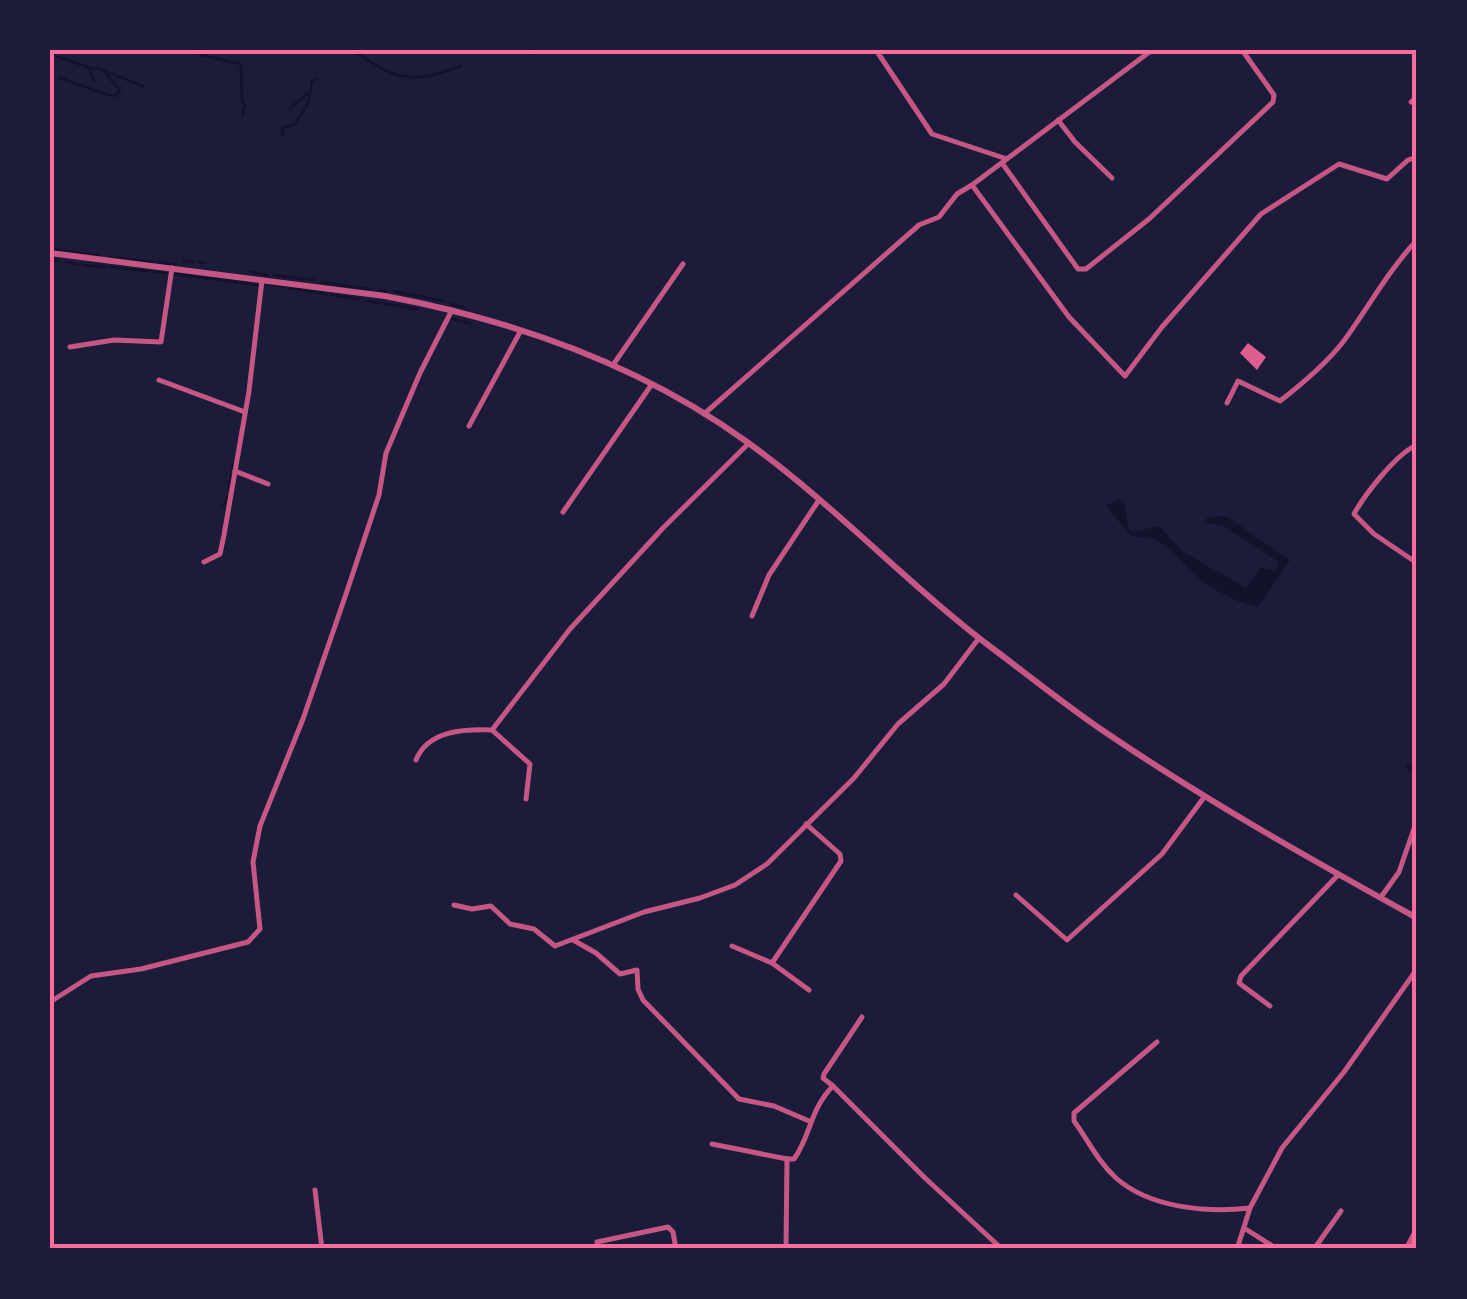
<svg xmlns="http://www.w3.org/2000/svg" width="1467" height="1299" font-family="Mulish,sans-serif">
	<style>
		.water { fill: #12122b }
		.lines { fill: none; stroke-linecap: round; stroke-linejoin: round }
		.stream { stroke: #12122b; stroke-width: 2.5 }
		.building { fill: #dd5f8e }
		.minor { stroke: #c65784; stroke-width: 5 }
		.tertiary { stroke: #c65784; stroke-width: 6 }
		.neatline { fill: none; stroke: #ff6b9d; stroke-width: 4 }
	</style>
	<rect width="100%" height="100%" fill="#1b1b3a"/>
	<path class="water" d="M1119,499L1124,502L1129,530L1135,532L1159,526L1183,552L1246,588L1261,568L1274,571L1279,562L1224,526L1204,522L1208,517L1226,516L1290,560L1258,607C1238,603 1210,589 1195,575C1175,557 1161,533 1132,537L1106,506Z"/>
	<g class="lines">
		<g class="stream">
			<path d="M192,50L201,55L241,64L242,101L245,105L242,117"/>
			<path d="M352,50C397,80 409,85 461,66"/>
			<path d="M527,50L531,53"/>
			<path d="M313,52V50"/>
			<path d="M50,54L88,67L94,80"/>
			<path d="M88,67L100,69"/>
			<path d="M107,72L143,86"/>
			<path d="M59,78C79,83 95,93 115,96L120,91L103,70"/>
			<path d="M290,108L308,93"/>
			<path d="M282,134L283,127L294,125C308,105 309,106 312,81L318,78"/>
			<path d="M50,249L100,256"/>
			<path d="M110,257L152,262"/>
			<path d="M50,260L58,261"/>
			<path d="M183,261L193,262"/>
			<path d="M66,262L77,264"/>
			<path d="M160,262L174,264"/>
			<path d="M198,262L205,263"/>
			<path d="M83,265L106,267"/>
			<path d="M110,267L166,273"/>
			<path d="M251,272L267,275"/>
			<path d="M175,274L258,285"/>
			<path d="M274,275L304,279"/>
			<path d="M308,279L314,280"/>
			<path d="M322,282L369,289"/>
			<path d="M267,284L326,294"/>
			<path d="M380,290L386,292"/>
			<path d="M394,291L443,301"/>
			<path d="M332,295L358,299"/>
			<path d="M368,301L417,309"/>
			<path d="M451,304L464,307"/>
			<path d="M452,319L470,323"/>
			<path d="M232,469L233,463"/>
			<path d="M229,489L231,476"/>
			<path d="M222,507L228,497"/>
			<path d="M1406,765L1417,775"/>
		</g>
	</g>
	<path class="building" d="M1248,343L1266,357L1257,370L1240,353Z"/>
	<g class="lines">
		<g class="minor">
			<path d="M876,50L932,134L1007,159"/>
			<path d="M1152,50L972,185L1069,317L1125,376L1162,327L1261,214L1339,164L1387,179L1408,160L1417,157"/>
			<path d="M1411,102L1417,97"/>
			<path d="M1058,120L1075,142L1112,178"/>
			<path d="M1002,163L1078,269H1086L1149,219L1273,102L1274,95L1242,50"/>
			<path d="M70,347L114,340L161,342L172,268"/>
			<path d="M613,365L683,264"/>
			<path d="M159,380L245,412"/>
			<path d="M1227,403L1238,381L1280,401C1302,384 1325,365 1343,342C1368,308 1388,271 1417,240"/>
			<path d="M704,414L919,225L939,217L957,194L972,185"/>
			<path d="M469,426L520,332"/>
			<path d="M1417,445C1397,453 1365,494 1354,514L1374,534L1417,563"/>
			<path d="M235,471L268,484"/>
			<path d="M563,512L652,384"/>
			<path d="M204,562L220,554L224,535L249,391L262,280"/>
			<path d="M752,616L769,575L819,500"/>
			<path d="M416,760C428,730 465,729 492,730"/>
			<path d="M526,799L530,764L492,730L570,629L663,528L749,443"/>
			<path d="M1016,895L1067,940L1162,854L1205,796"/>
			<path d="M1381,897L1399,872L1417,820"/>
			<path d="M454,905L472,909L491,906L510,924L534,929L555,946L644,912L700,898L735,885L767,864L854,778L898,724L944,684L979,638"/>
			<path d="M573,940L596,953L620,974L637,970L638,989L643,1000L739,1099L774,1106L809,1121"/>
			<path d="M732,946L772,963L809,990"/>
			<path d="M772,963L841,861L840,854L806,824"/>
			<path d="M50,1002L91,976L141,969L248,942L260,929L253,862L260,826L303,719L346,594L379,495L386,453L420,373L452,310"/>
			<path d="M1270,1006L1239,983L1241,976L1339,874"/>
			<path d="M1157,1042L1074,1113V1121C1088,1140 1098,1162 1116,1178C1150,1208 1207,1213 1250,1208"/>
			<path d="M833,1086L823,1078L824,1074L862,1017"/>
			<path d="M712,1144L787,1159"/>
			<path d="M315,1190L322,1249"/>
			<path d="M1244,1228L1277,1249"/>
			<path d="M597,1242L668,1227L673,1232L676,1249"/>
			<path d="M786,1249L787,1159H794C811,1135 810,1109 833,1086L925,1178L1002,1249"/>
			<path d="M1237,1249L1250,1208L1282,1148L1344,1072L1417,969"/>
			<path d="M1314,1249L1341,1211"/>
			<path d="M1406,1249L1417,1228"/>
		</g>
		<path class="tertiary" d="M50,253L385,296C512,320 641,365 747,442C835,505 909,586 996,651C1032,678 1068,707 1105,732C1205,800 1312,860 1417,918"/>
	</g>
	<rect width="1467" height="1299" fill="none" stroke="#1b1b3a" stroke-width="105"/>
	<rect x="52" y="52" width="1362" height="1194" class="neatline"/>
</svg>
